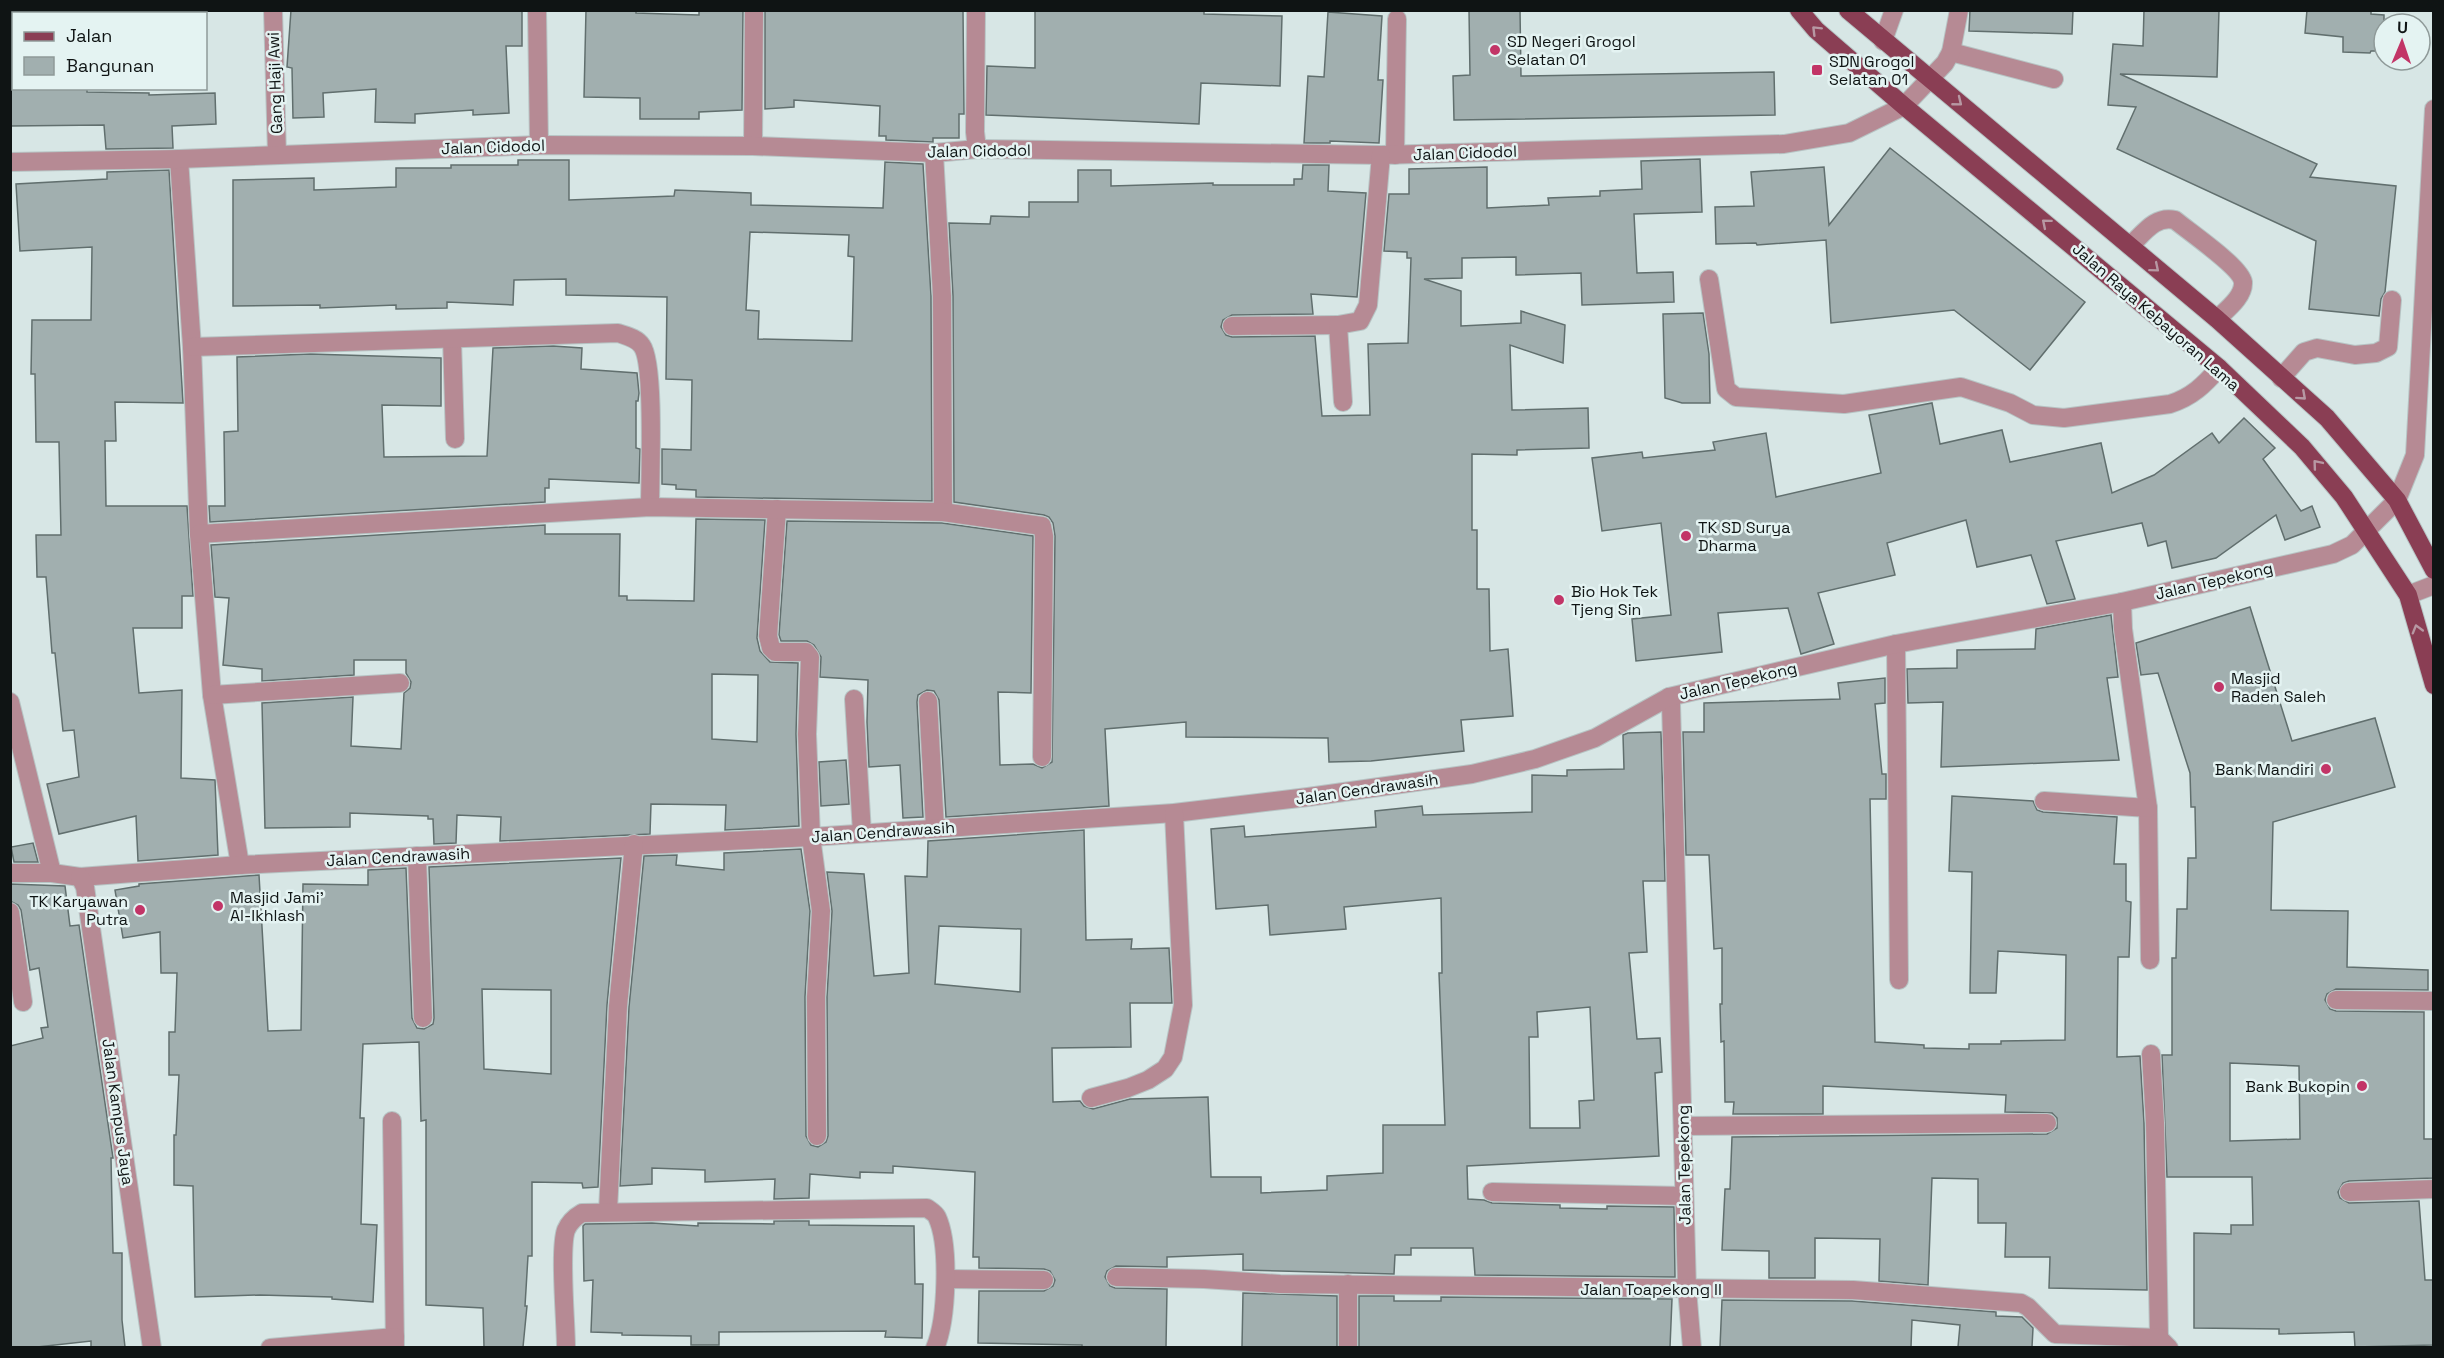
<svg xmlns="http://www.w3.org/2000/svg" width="2444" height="1358" font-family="'Space Grotesk',sans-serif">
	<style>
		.building { fill: #a1afaf; stroke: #616f6e; stroke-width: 1.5; fill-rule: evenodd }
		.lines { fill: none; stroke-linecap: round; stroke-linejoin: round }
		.minor-casing { stroke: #b7c4c4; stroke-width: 20 }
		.major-casing { stroke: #b7c4c4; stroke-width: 20 }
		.minor { stroke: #b68a94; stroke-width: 18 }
		.major { stroke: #8a3e54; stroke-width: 18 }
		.oneway { stroke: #b798a3 }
		.poi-dot { fill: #c23567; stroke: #e4f3f2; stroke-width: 2 }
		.labels { text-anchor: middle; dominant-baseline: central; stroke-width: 5; stroke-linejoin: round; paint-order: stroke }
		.poi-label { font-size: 16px; fill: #0f1414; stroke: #e4f3f2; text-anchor: start }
		.street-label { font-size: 16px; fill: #0f1414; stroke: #e4f3f2 }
	</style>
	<rect width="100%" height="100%" fill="#d7e6e5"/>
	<g class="building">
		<path d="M291,10H522V46H506L509,113L473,115V110L415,114V123L375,122L376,89L323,93L324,117L293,118L292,68L287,67Z"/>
		<path d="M586,10H636V13L699,15V10H743L742,110L699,112V119H640V98L584,97Z"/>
		<path d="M765,10H963L964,114H959V138H933V142L886,140V136H879L880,106L794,100V107L765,109Z"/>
		<path d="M1035,10H1204V14L1282,16L1280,86L1201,83L1199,124L986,115L987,66L1035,68Z"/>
		<path d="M1469,10H1520L1521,76L1774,72L1775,115L1454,120L1453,76L1470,75Z"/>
		<path d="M1970,10H2073L2072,34L1969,31Z"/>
		<path d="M2144,10H2219L2217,77L2120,74L2317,164L2310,177L2396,186L2385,292L2381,299L2379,316L2309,309L2316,241L2117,149L2136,107L2108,105L2113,44L2143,46Z"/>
		<path d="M2307,10H2371V14L2384,15V51H2371L2370,53L2343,52V37L2305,33Z"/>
		<path d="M1328,12L1382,16L1378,80H1383L1379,143L1330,141V143H1304L1308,76L1324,77Z"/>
		<path d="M10,88H87V92L149,93V95L215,93L216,124L172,126L173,148L106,149L104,125L10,126Z"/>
		<path d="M1890,148L2085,302L2030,370L1954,310L1831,323L1826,240L1757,245L1756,243L1716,244L1715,207L1754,206L1751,172L1824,167L1829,225Z"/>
		<path d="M1700,159L1702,212L1634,214L1637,273L1673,272L1674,302L1582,305L1581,273L1516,275V257L1462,258V278L1424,279L1461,291V326L1521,323V311L1565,325L1563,363L1510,345L1512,410L1588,408L1589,448L1517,450V455L1472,454V530H1477V589H1489L1490,651L1508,649L1513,716L1461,720L1464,751L1371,761L1329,762L1328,738L1186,737V722L1105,729L1109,806L946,817L939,700L934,691L927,690L918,695L917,702L923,817L903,818L900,765L869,767L867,722L868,680L820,677L821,657L814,645L807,641H781L779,635L787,521L942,523L1033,536L1031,693L998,692L1000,765L1033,764L1042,768L1052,762L1055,536L1053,523L1049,517L1044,515L954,502L953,296L949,223L990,224L991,216L1029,217V202H1078V170H1111V186L1213,183V185H1294V179H1302L1303,165H1329L1328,191L1366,193L1357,297L1311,294L1313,314L1232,315L1223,320L1221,327L1226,335L1232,337L1315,336L1322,416L1370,415L1368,344L1408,343L1411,258H1407V252L1384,251L1389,194H1409V169L1487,167V208L1549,205L1548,198L1600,196V191L1642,189L1641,161Z"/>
		<path d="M518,160H569V200L674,196L675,190L751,193V205L883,208L885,162L923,164L931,296L932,501L696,497V490L676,489V485L662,484V449L691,450L692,380L666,379L667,297L566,295V279L514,280L513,305L447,302V308L396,309V305L320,308V305L233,306V180L314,178V190L396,187V168H451V165H518ZM750,232L849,235L848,256L854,257L852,341L758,339L759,311L746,310Z"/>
		<path d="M169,170L183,403L115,402L116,441H105L106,506H187L193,596H182V628H133L139,693L182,690L181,778L215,780L218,855L138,861L136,816L59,834L47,784L79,777L74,730L63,731L55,653H52L46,577H37L36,535H61L59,442H36L35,374H31L32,320H91L92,247L20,251L16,184L107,179V172Z"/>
		<path d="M1703,313L1709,354L1710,403H1682L1665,398L1663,314Z"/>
		<path d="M553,346L582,348L581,369L637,373L639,393L638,401H636V448L640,449L639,483L549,479V488H545V502L210,522L209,506H225L224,432L238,431L237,357L310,354L441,358V406L382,405L384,457L487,456L493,348Z"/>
		<path d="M1932,403L1940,444L2002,430L2010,462L2101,443L2112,493L2154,475L2212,433L2219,443L2244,418L2275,448L2263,459L2301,511L2312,506L2320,527L2285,540L2276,515L2216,558L2172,568L2166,541L2148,546L2142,523L2056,541L2075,599L2047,604L2031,555L1977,567L1966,520L1887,543L1895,575L1818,593L1834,644L1801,654L1788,608L1718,613L1722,652L1636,661L1632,619L1671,615L1661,523L1602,531L1592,458L1642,452L1643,458L1715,450L1713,442L1766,433L1776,497L1881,473L1869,415Z"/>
		<path d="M696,519L765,520L757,638L760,651L770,662L798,663L796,734L799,826L725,830L726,805L651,804L650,834L500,841L501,817L457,815L456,843L434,844L433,819H428V816L350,813V827L265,828L262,703L353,697L351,746L401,749L404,693L410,688L411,682L406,673V660H354V675L262,681V669L223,665L229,598L215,597L211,545L545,525V534H620L619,596H627V600L694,601ZM712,674L758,675L757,742L712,739Z"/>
		<path d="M2250,607L2292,741L2375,718L2395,787L2273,822L2271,910L2348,911L2347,967L2428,970V990L2336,989L2327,994L2325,1000L2330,1009L2336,1011L2424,1012V1139H2433V1178L2349,1181L2343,1183L2338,1192L2340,1198L2349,1203L2419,1201L2425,1280H2433V1345L2355,1347L2354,1332L2279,1334V1329L2194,1328V1233L2231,1234V1225H2253L2252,1177H2167L2162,1055H2172V958H2176L2177,909H2187L2188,858H2196L2195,807H2191L2190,773L2158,673L2141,675L2136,643ZM2230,1063L2299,1066L2300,1139L2230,1141Z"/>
		<path d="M2111,615L2118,677L2107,678L2119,760L1941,767L1943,702L1908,703L1907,669L1957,668V650L2035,649L2036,629Z"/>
		<path d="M1885,678V703L1875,704L1882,774H1886V799H1870L1875,1042L1924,1045V1048L1969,1049V1044H2001V1041L2065,1040L2066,955L1998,951L1996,993H1970L1972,872L1949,871L1952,796L2033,801L2037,810L2043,812L2117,817L2114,864H2126V901L2131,902L2129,957H2118L2117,1057L2140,1056L2144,1123L2147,1290L2049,1288L2050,1257H2005L2006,1223H1978V1179L1932,1178L1928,1285L1879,1281L1880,1239L1815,1238V1278H1769V1251L1722,1250L1725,1189H1730L1732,1137L2047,1134L2057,1128V1118L2052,1113L2005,1112L2006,1095L1823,1086V1114H1733L1734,1102H1725L1724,1041L1721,1042L1720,1004H1722V948L1714,949L1709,855H1686L1683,732H1704V703L1840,699L1838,683Z"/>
		<path d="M1661,732L1665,881H1643L1647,952L1629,953L1637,1039L1660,1038L1662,1072L1655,1073L1659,1156L1467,1166L1468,1199L1484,1200L1492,1203L1560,1205V1208L1607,1209V1206L1674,1207L1675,1277L1475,1275L1473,1248H1411V1255H1395L1394,1274L1243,1270V1254L1167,1257V1267L1116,1266L1107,1271L1105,1277L1110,1286L1115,1288L1167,1289L1166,1347H1082V1345L978,1343L979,1291H1044L1053,1286L1055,1280L1050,1271L1044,1269L979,1268V1257H973L975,1172L893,1166V1173L860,1172V1178L810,1174L809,1198L774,1199L775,1179L705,1182V1170L652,1168V1184L620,1186L629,1007L644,856L677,855L676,865L724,870V853L801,849L810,911L805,997L806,1136L811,1145L818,1147L826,1142L828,1136L827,997L832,911L827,872L864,874L874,976L909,973L905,876L927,877L928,841L1084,830L1086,940L1132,939L1131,949L1169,948L1172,1003H1130L1131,1047L1052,1048L1053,1102L1080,1101L1084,1106L1093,1109L1130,1099L1208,1097L1211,1177H1261V1193L1327,1190V1176L1383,1173V1125H1445L1439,973H1442L1441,898L1344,907L1346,929L1270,935L1268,905L1216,909L1211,829L1244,826L1245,837L1376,827L1375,811L1422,806L1423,815L1532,812V775L1567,776V770L1624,769L1623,735L1628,733ZM939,926L1021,929L1020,992L935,984ZM1590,1007L1594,1100L1579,1101L1580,1128H1530L1529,1037H1538L1537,1012Z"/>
		<path d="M846,760L849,804L821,806L819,762Z"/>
		<path d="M33,843L38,862H14L11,847Z"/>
		<path d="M621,858L607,1005L598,1187L583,1188L582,1183L532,1182V1256H528L525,1306H527L523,1347H484L483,1308L426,1305V1120L421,1121L419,1042L363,1044L360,1118H364L361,1224L377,1225L373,1302L332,1299V1297L260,1295L195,1297L193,1186L174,1185V1135H176L179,1075H169V1032H175L177,973H161L160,932L123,938L115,890L139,886V884L259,875L268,1031L301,1030L303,884L368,885V870L406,868L412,1018L417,1028L424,1029L433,1024L434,1018L429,867ZM482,989L551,990V1074L484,1069Z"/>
		<path d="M10,884L65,886L70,926L79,925L113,1158H111L113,1253H122V1320L125,1347H91V1341L37,1347H10V1046L43,1038L41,1028L48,1027L39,968L30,970L21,910L18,905L10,901Z"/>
		<path d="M774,1221H809V1225L914,1226L915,1284H923L922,1338L885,1337L886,1331L719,1332V1345H691V1336L622,1335V1333L591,1332L593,1280L584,1281L583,1226L585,1224L652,1223L698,1226V1223L774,1224Z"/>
		<path d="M1243,1293L1337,1296V1347H1242Z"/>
		<path d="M1359,1296H1394V1301H1441V1297L1672,1299L1670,1347H1359Z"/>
		<path d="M1722,1300L1852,1301L1996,1312V1316L2022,1317L2033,1328L2032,1347H1958L1960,1325L1912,1320L1911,1347H1720Z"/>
	</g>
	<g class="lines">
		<g class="minor-casing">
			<g id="minor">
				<path d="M273,10L277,155"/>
				<path d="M537,10L539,145"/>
				<path d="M976,10L975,132L977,149"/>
				<path d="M1883,41L1894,10"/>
				<path d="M1951,52L2054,79"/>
				<path d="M753,146L754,10"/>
				<path d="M934,153L942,296L943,512"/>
				<path d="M1395,155L1397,19"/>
				<path d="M179,159L192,347L199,534L212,695L240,865"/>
				<path d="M10,162L179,159L539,145L753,146L934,153L977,149L1381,155L1784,144L1849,133L1904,106L1945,63L1951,52L1959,10"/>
				<path d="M2130,246C2143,234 2155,215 2175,220C2188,231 2241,267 2243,282C2244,297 2226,310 2217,319"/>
				<path d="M1709,279L1726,389L1736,397L1844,404L1961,387L2010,403L2033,415L2064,418L2170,404C2192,397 2204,385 2219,368"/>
				<path d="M1232,326L1338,325"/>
				<path d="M452,339L455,439"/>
				<path d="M192,347L618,333C627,336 637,338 642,346C655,364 650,478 650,507"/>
				<path d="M2281,378L2304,352L2317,348L2355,355L2376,353L2388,347L2392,300"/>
				<path d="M1343,402L1338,325L1360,321L1368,305L1381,155"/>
				<path d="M777,509L768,636L771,648L775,652H806L810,657L807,734L811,837L821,911L816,997L817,1136"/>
				<path d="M199,534L650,507L943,512L1042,526L1044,536L1042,757"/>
				<path d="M2408,595L2434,585"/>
				<path d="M2122,602L2123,629L2148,808L2150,960"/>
				<path d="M1896,644L1899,980"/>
				<path d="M212,695L400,683"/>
				<path d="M1669,697L1671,704L1687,1289L1692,1348"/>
				<path d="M854,699L862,833"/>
				<path d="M928,701L935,828"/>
				<path d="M10,702L52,873"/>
				<path d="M2044,801L2148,808"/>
				<path d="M417,856L423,1018"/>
				<path d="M10,873H52L80,877L240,865L811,837L1174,813L1308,797L1472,774L1535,759L1595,738L1669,697L1896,644L2122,602L2333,554L2352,545L2397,500L2415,455L2434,109"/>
				<path d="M80,877L85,887L152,1348"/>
				<path d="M10,912L23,1002"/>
				<path d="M2336,1000L2434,1001"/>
				<path d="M2151,1054L2155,1123L2159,1338"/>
				<path d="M1091,1098L1128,1088L1148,1080L1165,1069L1173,1057L1183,1005L1174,813"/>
				<path d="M392,1121L395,1348"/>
				<path d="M1683,1126L2047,1123"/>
				<path d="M1492,1192L1684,1196"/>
				<path d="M2349,1192L2434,1189"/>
				<path d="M608,1211L618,1006L634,844"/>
				<path d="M1116,1277L1204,1279L1280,1284L1853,1290L2021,1303L2028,1307L2055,1334L2159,1338L2169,1348"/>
				<path d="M947,1279L1044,1280"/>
				<path d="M270,1348L395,1337"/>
				<path d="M566,1348C566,1322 559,1250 566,1230C569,1223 575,1217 582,1213L927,1208C931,1211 935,1213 937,1217C950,1245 947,1320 935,1348"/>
				<path d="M1348,1348V1284"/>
			</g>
		</g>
		<g class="major-casing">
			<g id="major">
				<path d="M1799,10L1816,30L1904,106L2219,368L2302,447L2344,497L2408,595L2434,685"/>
				<path d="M1848,10L2217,319L2327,418L2397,500L2434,570"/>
			</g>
		</g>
		<use href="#minor" class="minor"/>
		<use href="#major" class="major"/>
	</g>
	<defs><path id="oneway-chevron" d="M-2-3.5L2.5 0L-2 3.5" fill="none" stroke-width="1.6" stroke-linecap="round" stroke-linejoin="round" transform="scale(1.5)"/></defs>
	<g class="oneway">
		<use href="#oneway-chevron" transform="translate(1816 30) rotate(-135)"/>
		<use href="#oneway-chevron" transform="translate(1958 102) rotate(39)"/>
		<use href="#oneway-chevron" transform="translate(2046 223) rotate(-140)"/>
		<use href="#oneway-chevron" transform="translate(2155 268) rotate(40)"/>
		<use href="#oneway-chevron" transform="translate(2302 396) rotate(42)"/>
		<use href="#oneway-chevron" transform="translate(2317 464) rotate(-130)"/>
		<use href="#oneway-chevron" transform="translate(2417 629) rotate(-106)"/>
	</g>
	<g class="poi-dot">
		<circle cx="1495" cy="50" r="6"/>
		<rect x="1811" y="64" width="12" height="12" rx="3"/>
		<circle cx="1686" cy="536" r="6"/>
		<circle cx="1559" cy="600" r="6"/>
		<circle cx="2219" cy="687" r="6"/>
		<circle cx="2326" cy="769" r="6"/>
		<circle cx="218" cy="906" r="6"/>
		<circle cx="140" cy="910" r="6"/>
		<circle cx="2362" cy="1086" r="6"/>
	</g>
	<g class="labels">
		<g class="poi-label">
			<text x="1507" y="41">SD Negeri Grogol<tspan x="1507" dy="18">Selatan 01</tspan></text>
			<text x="1829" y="61">SDN Grogol<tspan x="1829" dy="18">Selatan 01</tspan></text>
			<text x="1698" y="527">TK SD Surya<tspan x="1698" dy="18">Dharma</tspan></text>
			<text x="1571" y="591">Bio Hok Tek<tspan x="1571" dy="18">Tjeng Sin</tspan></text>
			<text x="2231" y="678">Masjid<tspan x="2231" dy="18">Raden Saleh</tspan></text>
			<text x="2314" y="769" text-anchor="end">Bank Mandiri</text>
			<text x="230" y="897">Masjid Jami'<tspan x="230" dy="18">Al-Ikhlash</tspan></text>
			<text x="128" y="901" text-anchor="end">TK Karyawan<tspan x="128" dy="18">Putra</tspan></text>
			<text x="2350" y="1086" text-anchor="end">Bank Bukopin</text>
		</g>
		<g class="street-label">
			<text transform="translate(275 83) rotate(-92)">Gang Haji Awi</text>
			<text transform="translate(493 147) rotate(-2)">Jalan Cidodol</text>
			<text transform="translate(979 151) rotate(-1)">Jalan Cidodol</text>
			<text transform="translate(1465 153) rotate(-2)">Jalan Cidodol</text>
			<text transform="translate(2156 317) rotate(41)">Jalan Raya Kebayoran Lama</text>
			<text transform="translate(2214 581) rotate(-13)">Jalan Tepekong</text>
			<text transform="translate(1738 681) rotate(-13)">Jalan Tepekong</text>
			<text transform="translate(1367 789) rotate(-8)">Jalan Cendrawasih</text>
			<text transform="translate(883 832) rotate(-4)">Jalan Cendrawasih</text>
			<text transform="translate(398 857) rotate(-3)">Jalan Cendrawasih</text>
			<text transform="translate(118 1112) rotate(82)">Jalan Kampus Jaya</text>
			<text transform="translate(1684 1165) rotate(-91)">Jalan Tepekong</text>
			<text x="1651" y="1289">Jalan Toapekong II</text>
		</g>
	</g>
	<rect width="2444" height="1358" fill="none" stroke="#0f1414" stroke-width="24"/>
	<rect x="12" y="12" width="195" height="78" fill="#e4f3f2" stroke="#8f9a99" stroke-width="1.5"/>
	<rect x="24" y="32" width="30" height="9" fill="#8a3e54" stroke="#8f9a99" stroke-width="1.5"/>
	<text x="66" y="42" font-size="18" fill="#0f1414">Jalan</text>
	<rect x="24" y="57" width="30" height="18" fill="#a1afaf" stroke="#8f9a99" stroke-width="1.5"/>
	<text x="66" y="72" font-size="18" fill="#0f1414">Bangunan</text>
	<g transform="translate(2402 42) rotate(2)"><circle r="28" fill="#e4f3f2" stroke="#8f9a99" stroke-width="1.5"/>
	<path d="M0-4.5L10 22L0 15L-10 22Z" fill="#c23567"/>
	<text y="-9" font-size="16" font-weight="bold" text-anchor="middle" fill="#0f1414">U</text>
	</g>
</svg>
